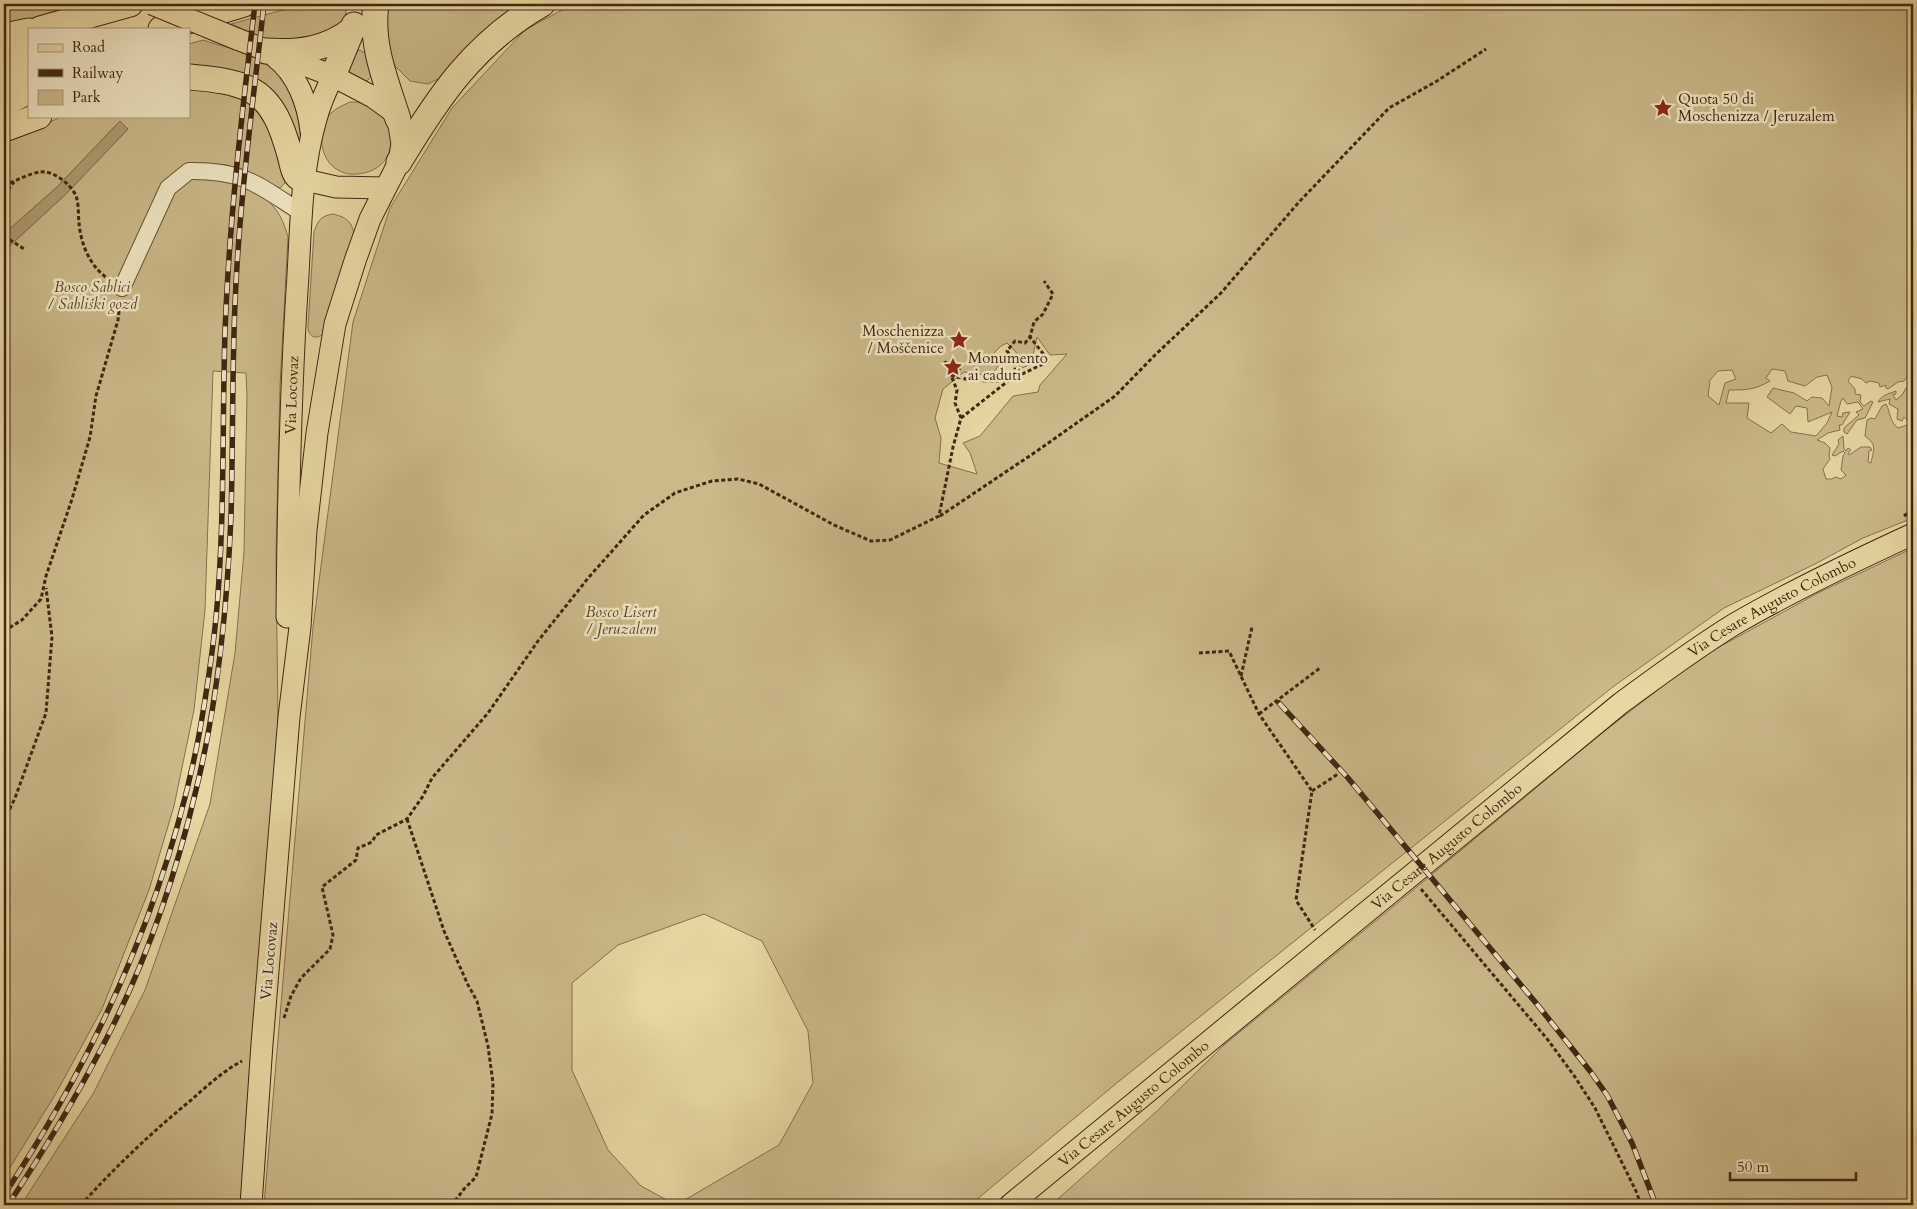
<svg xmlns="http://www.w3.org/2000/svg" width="1917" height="1209" font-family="Cardo,serif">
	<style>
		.green { fill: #cbb98a; stroke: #86704e; fill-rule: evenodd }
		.water { fill: #ae9b71; stroke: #826c4b }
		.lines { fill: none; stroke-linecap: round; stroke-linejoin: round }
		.minor-casing { stroke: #6a5236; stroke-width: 18 }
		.major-casing { stroke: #402611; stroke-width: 23 }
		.highway-casing { stroke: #402611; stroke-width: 27 }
		.path { stroke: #402611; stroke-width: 3; stroke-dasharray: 4 2.5; stroke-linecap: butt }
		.minor { stroke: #efe5c3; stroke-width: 16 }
		.major { stroke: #e7d7a3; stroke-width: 21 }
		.highway { stroke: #e7d7a3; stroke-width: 25 }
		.rail-casing { stroke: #402611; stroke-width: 5.5 }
		.rail { stroke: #efe5c3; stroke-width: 4; stroke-dasharray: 11; stroke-linecap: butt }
		.major-bridge-casing { stroke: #402611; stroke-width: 23; stroke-linecap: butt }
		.major-bridge { stroke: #e7d7a3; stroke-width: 21 }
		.labels { text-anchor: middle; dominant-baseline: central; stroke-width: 5; stroke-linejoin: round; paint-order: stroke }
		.poi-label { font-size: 15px; fill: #402611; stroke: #efe5c3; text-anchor: start }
		.park-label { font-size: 15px; font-style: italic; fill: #5c4329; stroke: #efe5c3 }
		.street-label { font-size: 15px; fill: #402611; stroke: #efe5c3 }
	</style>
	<rect width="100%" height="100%" fill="#e7d7a3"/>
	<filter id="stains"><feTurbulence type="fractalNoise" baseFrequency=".004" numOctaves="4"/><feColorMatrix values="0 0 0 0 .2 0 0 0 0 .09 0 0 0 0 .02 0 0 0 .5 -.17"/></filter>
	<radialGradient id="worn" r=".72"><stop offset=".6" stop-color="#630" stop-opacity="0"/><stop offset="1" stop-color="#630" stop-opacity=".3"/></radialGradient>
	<g class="green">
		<path d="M4,4H76C53,11 28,22 4,22Z"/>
		<path d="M305,4H347L345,19L341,26L313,41L272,42L231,24Z"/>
		<path d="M387,4H520L459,56L438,79L428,84L410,81L395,66L385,49Z"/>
		<path d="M573,4H1913V387L1911,388L1913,376L1910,373L1904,381L1898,382L1888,389L1886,388V385L1880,387L1879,383L1870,381L1866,383L1862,379L1851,376L1848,381L1855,389V394L1861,395L1860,402L1864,406L1871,401L1873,402L1865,418L1857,420L1847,434L1844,432V428L1859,415L1856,412L1863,409L1858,402L1847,404L1843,398L1841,401L1837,416L1842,417L1843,413L1850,412L1842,425H1839L1840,430L1828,433L1817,440L1825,443L1830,448L1829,456L1830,459L1823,469L1826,479H1832L1835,477L1841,479L1846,475L1841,470L1843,456L1845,453L1843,451L1835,456L1832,455L1839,444L1838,440L1843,436L1844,449L1846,451L1848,448L1851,450L1848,453L1849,455L1861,447H1870L1872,450L1869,451L1868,462L1871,463C1874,448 1877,445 1865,436L1867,420L1871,418L1875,419L1882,406L1886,404C1891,413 1889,421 1898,428L1911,424L1904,417L1902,421L1897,419L1898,409L1889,404L1890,399L1878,402C1882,395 1888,394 1896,391V394L1893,395L1896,400L1902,395L1906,388L1909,387L1907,391L1913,389V518L1863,538L1815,564L1724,608L1614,686L1118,1082L970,1205H264L313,627L353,322L390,208L452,108L525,30ZM1037,337L1050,355L1067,354L1040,385L1038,392L1013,396L980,436L963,443L970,453L977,474L939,463L941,438L935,418L943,389L964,372L991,376L999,365L984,363L1001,346L1007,343L1016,352L1020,369L1031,364ZM1772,369L1785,371L1788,381L1805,386L1817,377L1827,375L1832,387L1829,406L1822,398L1812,397L1807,401L1794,393L1773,388L1767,397L1790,414L1796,406L1807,408L1808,422L1832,412L1827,423L1816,436L1791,432L1782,424L1771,433L1747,418L1749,403H1726L1729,390C1747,390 1754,390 1770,381L1766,378ZM1732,370L1736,379L1725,383L1719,405L1708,396L1710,380L1718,371ZM704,914L762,941L808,1031L813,1083L779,1145L676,1205L641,1186L608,1150L572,1070V983L618,945Z"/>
		<path d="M203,40C220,46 254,53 268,63C295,84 300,122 302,154L288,117L189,70V44Z"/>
		<path d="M360,50L368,55L374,74L368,80L363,82L349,75L346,62L356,51Z"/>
		<path d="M189,88L226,90L257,106L279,144L285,183L280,188L275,186L227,165L203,163L201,174C243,182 277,192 288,237L280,386L276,555L278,724L241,1205H21L93,1094L145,990L210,804L235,653L244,552L247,396L246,373L213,371L205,610L194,710L174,806L149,890L102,1009L55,1095L4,1177V1123L6,1099H4V251L66,194L128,129L120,121L57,187L4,234V141L64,116H189Z"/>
		<path d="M350,102C359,102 369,103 376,108C379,109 381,113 383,116C398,138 392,167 364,173C354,175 347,175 338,170C319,160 316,128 331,113C336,108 344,105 350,102Z"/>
		<path d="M333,214C345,217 351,220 354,233L324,334C315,340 308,337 308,326L314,232C318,221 320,216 333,214Z"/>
		<path d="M1913,548V1205H1051L1157,1111L1224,1045L1400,901L1602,733L1699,658L1818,593Z"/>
	</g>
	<path class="water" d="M120,121L128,129L66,194L4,251V234L57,187Z"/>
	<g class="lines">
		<g class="minor-casing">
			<path id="minor" d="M122,288L168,188L189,171C244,170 258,185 302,213"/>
		</g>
		<g class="major-casing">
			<g id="major">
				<path d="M237,39L333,76L373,97L391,110L398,119L402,144L399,162L370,219L355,261L335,324L317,433L306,530L300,627L289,717L262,1044L251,1205"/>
				<path d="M275,57C297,74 308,103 311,131"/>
				<path d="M305,180L336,187L385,188"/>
				<path id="s1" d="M287,617C288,508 290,400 297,291C301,234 300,174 316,119C320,104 326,90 333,76"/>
				<path id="s2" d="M1010,1205L1621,703C1658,676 1694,649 1733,625C1791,591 1852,562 1913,534"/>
			</g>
		</g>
		<g class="highway-casing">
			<g id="highway">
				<path d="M376,4C370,44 386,81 398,119"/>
				<path d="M40,29L130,4"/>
				<path d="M161,29L244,4"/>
				<path d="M4,36L29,31"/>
				<path d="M266,51C298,53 327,50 353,29"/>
				<path d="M4,56L29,53"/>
				<path d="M333,76L354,25"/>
				<path d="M189,77C209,79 230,80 249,89C274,101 283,130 290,155C292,162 293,172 298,177C300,178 303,179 305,180"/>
				<path d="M4,82L29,73"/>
				<path d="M4,104L29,91"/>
				<path d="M4,129L39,116"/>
				<path d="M399,162C438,97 474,43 542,4"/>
			</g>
		</g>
		<g class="path">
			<path d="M4,185C14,182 30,173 40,172C53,170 71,184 76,196C79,204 78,215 79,223C81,245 90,266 108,279"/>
			<path d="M4,195L14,182"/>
			<path d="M4,236L24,249"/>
			<path d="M951,373L961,368L952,359"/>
			<path d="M951,375C967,381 1000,384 1016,377L1014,360L1007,351L1015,341L1025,343L1030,337L1034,322L1043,314L1053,294L1044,281"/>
			<path d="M1016,377L1049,361L1030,337"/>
			<path d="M961,418L1008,381"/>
			<path d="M940,516L1037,451L1115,396L1155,355L1221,293L1299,202L1389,108L1437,81L1486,49"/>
			<path d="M1904,516L1913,509"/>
			<path d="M4,631L22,620L41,599L46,576L72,499L90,437L96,396L118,320L120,303"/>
			<path d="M1199,653L1229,651L1259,714L1312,791L1296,900L1315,930"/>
			<path d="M1241,676L1252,627"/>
			<path d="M1259,714L1320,668"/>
			<path d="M1312,791L1338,774"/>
			<path d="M407,819L444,931L468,985L477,1001L488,1046L493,1083L492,1114L476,1177L464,1189L452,1205"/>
			<path d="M4,821L15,798L46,713L52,637L46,588"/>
			<path d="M1421,889L1548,1040L1575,1077L1595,1108L1636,1191L1641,1205"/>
			<path d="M284,1018L291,996L301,978L330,949L333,935L322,887L356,860L358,848L372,842L376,835L407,819L423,796L432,778L488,713L538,641L589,577L644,515L675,493L712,481L738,479L759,484L834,525L871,541L890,540L939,516L953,447L961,418L955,403L957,390L945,361"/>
			<path d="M81,1205C115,1167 151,1133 190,1101C206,1087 223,1071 242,1061"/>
			<path d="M665,1205L666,1202"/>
		</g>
		<use href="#minor" class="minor"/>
		<use href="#major" class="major"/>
		<use href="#highway" class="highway"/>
		<g class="rail-casing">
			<g id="rail">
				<path d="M1279,703L1348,778L1536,1003L1590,1071L1607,1095L1632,1143L1656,1205"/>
				<path d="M4,1195C97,1054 167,901 199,735C206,696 212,657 216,618C225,523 222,427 225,332C229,222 242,113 255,4"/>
				<path d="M8,1205C41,1155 73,1103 101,1049C144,968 175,879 196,790C218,701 227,609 231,517C233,446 232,375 235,304C239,203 253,103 264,4"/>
			</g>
		</g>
		<use href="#rail" class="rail"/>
		<g class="major-bridge-casing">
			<path id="major-bridge" d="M152,4L237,39"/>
		</g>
		<use href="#major-bridge" class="major-bridge"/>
	</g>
	<defs>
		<g id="sight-bare" transform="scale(1.5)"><path d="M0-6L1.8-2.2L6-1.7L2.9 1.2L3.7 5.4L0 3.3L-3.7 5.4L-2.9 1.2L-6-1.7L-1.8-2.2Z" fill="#8f2418" stroke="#efe5c3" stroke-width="2.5" paint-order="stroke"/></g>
	</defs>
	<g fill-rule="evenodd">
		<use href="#sight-bare" x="1663" y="108"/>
		<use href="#sight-bare" x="959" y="340"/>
		<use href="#sight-bare" x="953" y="367"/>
	</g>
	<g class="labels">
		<g class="poi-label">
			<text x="1678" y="99">Quota 50 di<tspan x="1678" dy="17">Moschenizza / Jeruzalem</tspan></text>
			<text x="944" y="331" text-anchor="end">Moschenizza<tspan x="944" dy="17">/ Moščenice</tspan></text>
			<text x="968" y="358">Monumento<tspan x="968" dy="17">ai caduti</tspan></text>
		</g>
		<g class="park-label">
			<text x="92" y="287">Bosco Sablici<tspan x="92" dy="17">/ Sabliški gozd</tspan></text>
			<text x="621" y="612">Bosco Lisert<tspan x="621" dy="17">/ Jeruzalem</tspan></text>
		</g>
		<g class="street-label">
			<text stroke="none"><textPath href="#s1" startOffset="222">Via Locovaz</textPath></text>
			<text stroke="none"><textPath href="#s2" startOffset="970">Via Cesare Augusto Colombo</textPath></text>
			<text stroke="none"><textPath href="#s2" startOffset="565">Via Cesare Augusto Colombo</textPath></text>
			<text transform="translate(269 961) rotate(-85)">Via Locovaz</text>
			<text stroke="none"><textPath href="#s2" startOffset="160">Via Cesare Augusto Colombo</textPath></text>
		</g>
	</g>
	<rect width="1917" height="1209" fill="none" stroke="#e7d7a3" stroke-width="20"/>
	<rect x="5" y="5" width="1907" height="1199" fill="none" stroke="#402611" stroke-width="2.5"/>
	<rect x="10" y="10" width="1897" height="1189" fill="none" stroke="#402611"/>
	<rect x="28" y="28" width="162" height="90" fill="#efe5c3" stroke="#a9997c"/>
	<rect x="38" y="44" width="25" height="8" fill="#e7d7a3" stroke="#a9997c"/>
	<text x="72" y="52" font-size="15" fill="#402611">Road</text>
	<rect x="38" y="69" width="25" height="8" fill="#402611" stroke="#a9997c"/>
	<text x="72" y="78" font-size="15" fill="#402611">Railway</text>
	<rect x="38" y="90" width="25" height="15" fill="#cbb98a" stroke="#a9997c"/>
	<text x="72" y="102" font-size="15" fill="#402611">Park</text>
	<path d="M1730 1172v8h126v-8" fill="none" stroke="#402611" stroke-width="2.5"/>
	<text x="1737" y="1172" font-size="15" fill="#402611" stroke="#efe5c3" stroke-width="4" paint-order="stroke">50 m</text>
	<rect width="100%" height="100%" filter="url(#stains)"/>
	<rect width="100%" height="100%" fill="url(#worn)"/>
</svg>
